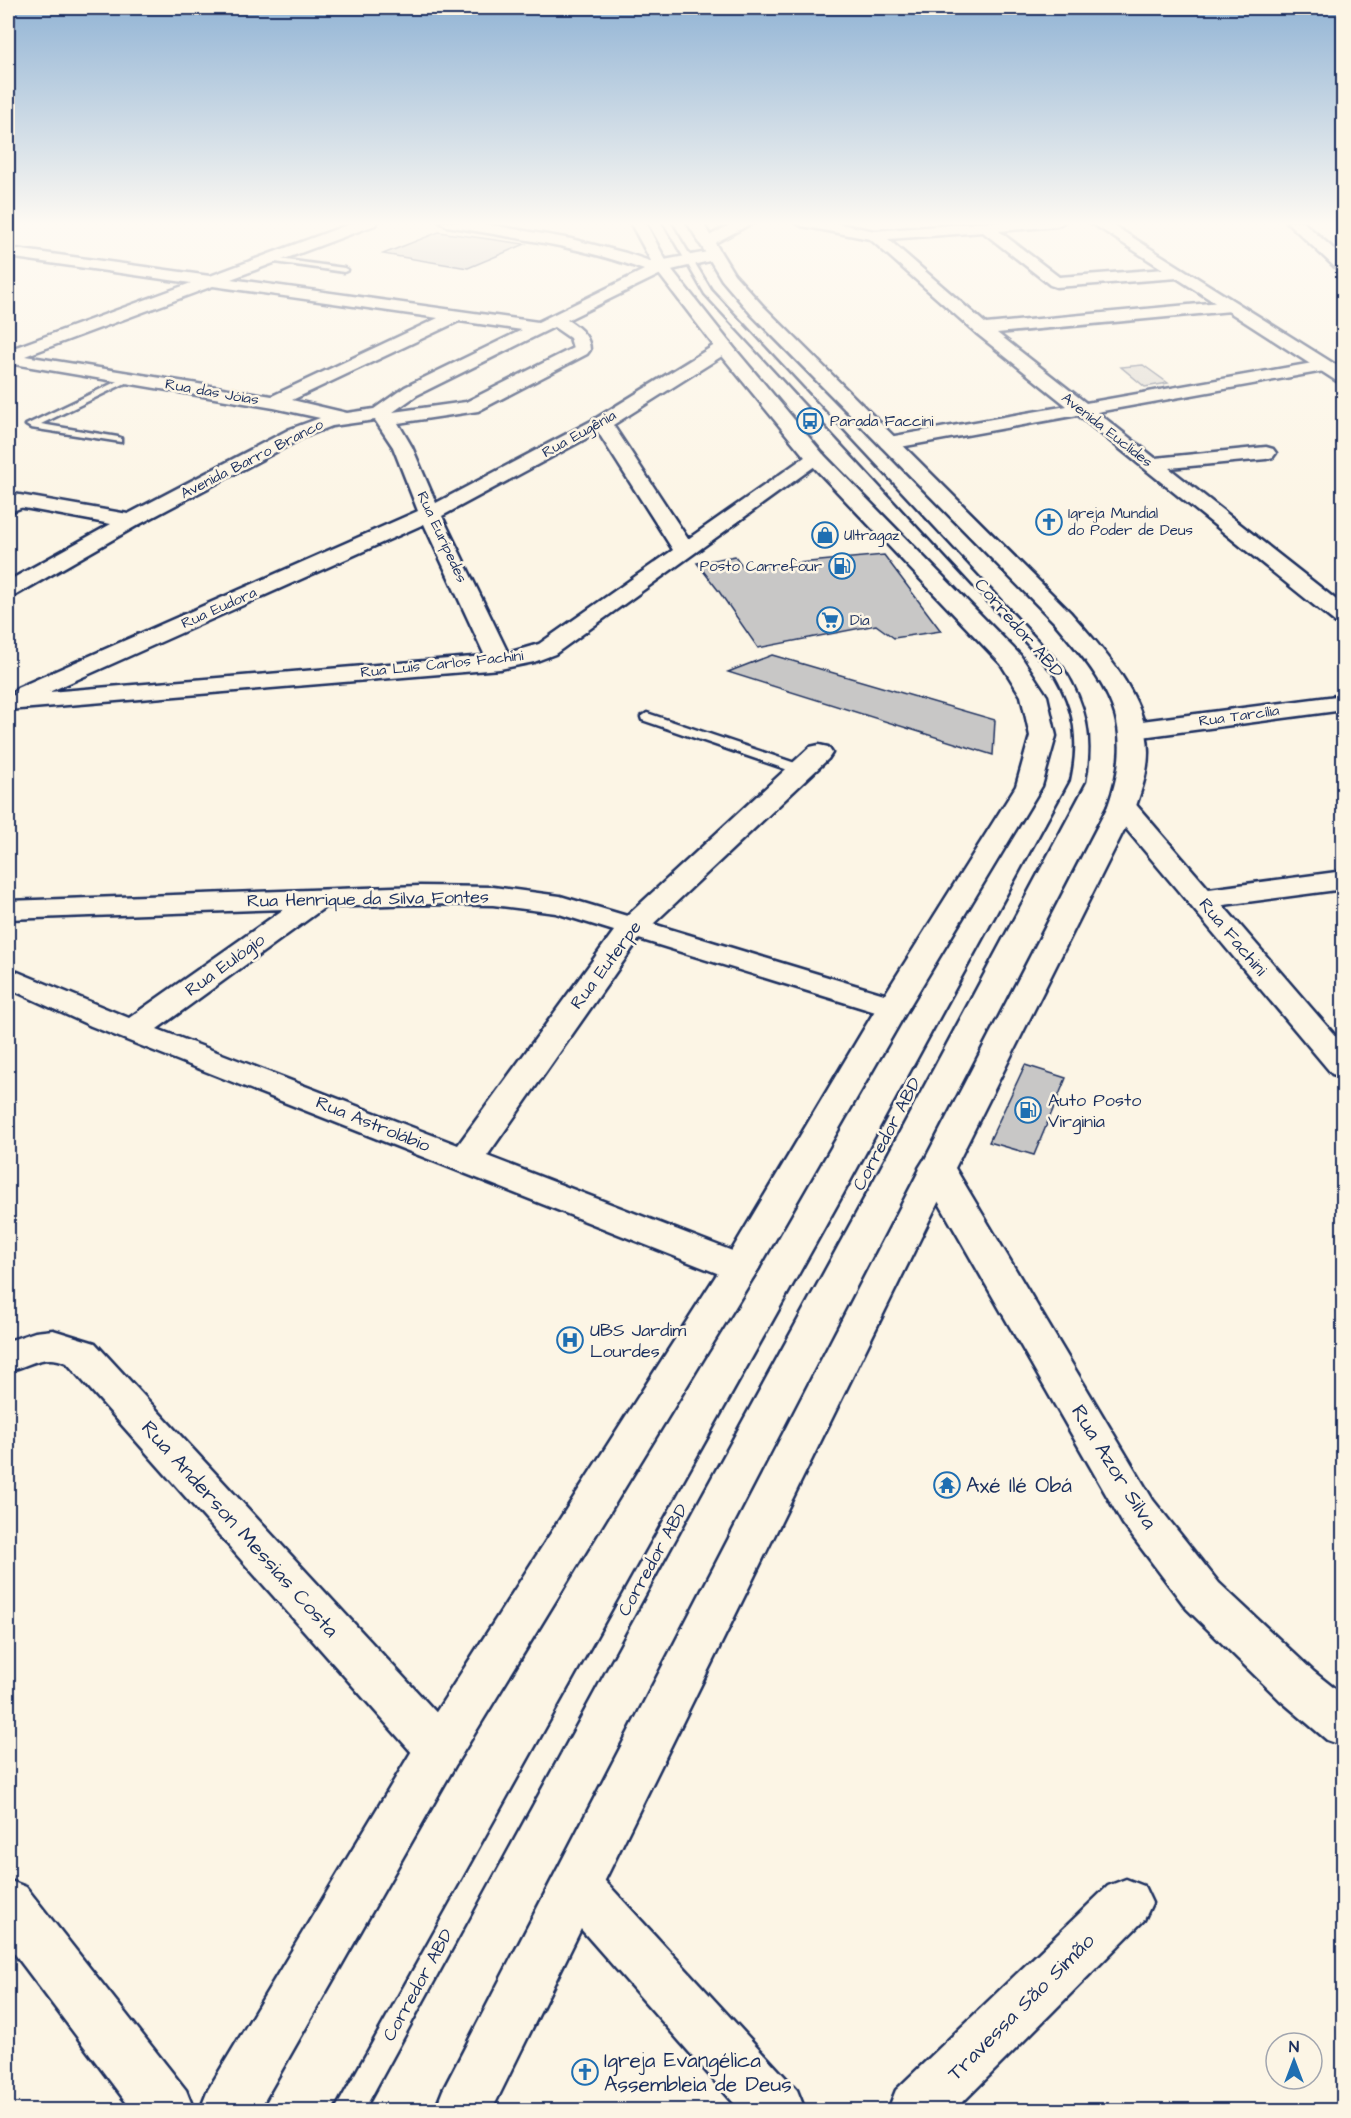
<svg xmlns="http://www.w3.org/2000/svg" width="1351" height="2118" font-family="'Architects Daughter',sans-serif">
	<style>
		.green { fill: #dfdbd4; stroke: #7d8599; stroke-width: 1.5 }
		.building { fill: #c8c7c6; stroke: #1b2f5e; stroke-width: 1.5 }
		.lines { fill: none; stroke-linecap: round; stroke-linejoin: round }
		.lane-casing { stroke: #1b2f5e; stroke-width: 5 }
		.street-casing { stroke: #1b2f5e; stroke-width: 5 }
		.secondary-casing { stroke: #1b2f5e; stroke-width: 5 }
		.primary-casing { stroke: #1b2f5e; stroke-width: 5 }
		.highway-casing { stroke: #1b2f5e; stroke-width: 5 }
		.lane { fill: #fcf5e5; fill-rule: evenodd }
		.street { fill: #fcf5e5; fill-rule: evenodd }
		.secondary { fill: #fcf5e5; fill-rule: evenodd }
		.primary { fill: #fcf5e5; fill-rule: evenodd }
		.highway { fill: #fcf5e5; fill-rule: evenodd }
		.labels { text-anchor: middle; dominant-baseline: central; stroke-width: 5; stroke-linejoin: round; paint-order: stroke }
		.far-street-label { font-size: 15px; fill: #1b2f5e; stroke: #fcf5e5 }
		.far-poi-label { font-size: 15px; fill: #1b2f5e; stroke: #fcf5e5; text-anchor: start }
		.street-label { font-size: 18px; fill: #1b2f5e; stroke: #fcf5e5 }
		.poi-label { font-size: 18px; fill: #1b2f5e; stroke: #fcf5e5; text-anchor: start }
		.near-street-label { font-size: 21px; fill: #1b2f5e; stroke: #fcf5e5 }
		.near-poi-label { font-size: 21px; fill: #1b2f5e; stroke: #fcf5e5; text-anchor: start }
	</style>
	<rect width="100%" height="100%" fill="#fcf5e5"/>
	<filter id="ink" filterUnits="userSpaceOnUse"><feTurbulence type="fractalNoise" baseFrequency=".0167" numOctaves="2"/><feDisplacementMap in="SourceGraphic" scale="12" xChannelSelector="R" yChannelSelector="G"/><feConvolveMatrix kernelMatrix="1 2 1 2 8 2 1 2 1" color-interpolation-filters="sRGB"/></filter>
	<g filter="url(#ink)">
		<path class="green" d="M1143,365L1168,383L1145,387L1121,367Z"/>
		<g class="building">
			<path d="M439,232L525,244L468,268L383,254Z"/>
			<path d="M884,555L941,631L894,638L876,625L758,648L718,590L697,563L735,556L744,568Z"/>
			<path d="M772,655L995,720L993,755L728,672Z"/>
			<path d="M1025,1065L1066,1078L1034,1155L989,1142Z"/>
		</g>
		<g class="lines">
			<g class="lane-casing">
				<g id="lane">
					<path d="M663,222H670L711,290L1063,668C1087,705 1093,739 1085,781L859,1203L364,2110H335L841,1203L1071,781C1080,740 1075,709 1054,673L705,294Z"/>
					<path d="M265,257L344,268L348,270L344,272L268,261H265Z"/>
					<path d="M128,376L136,378L41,424L118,437L121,438V442L31,428L26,425Z"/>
					<path d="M26,499L30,500V504L8,513V506Z"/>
					<path d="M647,713L807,767L809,770L802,774L797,773L642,720L641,717Z"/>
				</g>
			</g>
			<g class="street-casing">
				<g id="street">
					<path d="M355,222H377L375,225L231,279L538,322L644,270C581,246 513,238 447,226L440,222H474L571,239L626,253L653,262L713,251L721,256L718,259L667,271L567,320C579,327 590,336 590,350L587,354L478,411L398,423L412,447L436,503L595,419L718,343H730L733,347L730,351L613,425L688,539L809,454H823L826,458L555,654L534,662L500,669L8,710V696L15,695L14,693L17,688L418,511L393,447L375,420L332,426L304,437L138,525L16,595L8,597V581L111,524L8,505V493L128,514L290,429L320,418L274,408L8,363V350L191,283L8,257V248L210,276ZM213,286L438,318L272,396L25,356ZM459,321L522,330L405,387L374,409L347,413L292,400ZM554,327L570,338L573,348L466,402L393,412L417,395ZM598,432L673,550L539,644L508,653L442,516ZM424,524L485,656L49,692Z"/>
					<path d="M735,222H754L711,245H701L698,242Z"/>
					<path d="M795,222H829L875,231L990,222H1064L1057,226L999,231L1059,277L1178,268L1186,273L1178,278L1056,287L1050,285L983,232L888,239L986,324L1231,301L1239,306L1231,311L997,333L1086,403L1324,361L1330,362L1333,366L1330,370L1324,371L1097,412L1155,458L1266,447L1273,449L1276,453L1273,457L1266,459L1169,468L1344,606V625L1336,623L1078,415L889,449L882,447L879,443L882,439L889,437L1067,406L976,333L870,239L802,226Z"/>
					<path d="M1344,695V710L1134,738L1125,735L1121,730L1125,725L1134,722Z"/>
					<path d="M819,745L828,747L832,753L828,759L653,924L904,1000L909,1007L904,1014L893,1017L882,1014L639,939L487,1156L753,1259L759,1268L753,1277L740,1281L727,1277L91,1026L8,988V968L129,1018L284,909L8,919V901L420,886L493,887L560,896L627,916L810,747ZM420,904L493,905L556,913L614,931L458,1145L157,1029L325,907Z"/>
					<path d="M1344,871V889L1201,908L1191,905L1186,899L1191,893L1201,890Z"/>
					<path d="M937,1157L950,1160L955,1168L1153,1500L1219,1583L1314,1672L1344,1696V1746L1327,1740L1280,1700L1187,1609L1123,1524L919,1168L924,1160Z"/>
					<path d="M53,1330L95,1343L456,1734L463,1749L456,1764L439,1770L422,1764L67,1363C45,1352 29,1366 8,1371V1341L35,1332Z"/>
					<path d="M576,1862L594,1869L797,2090L805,2110H740L558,1903L550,1886L558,1869Z"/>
					<path d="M1126,1879L1144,1886L1152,1903L1144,1920L955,2110H888L896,2090L1108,1886Z"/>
					<path d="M8,1880L26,1887L186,2090L194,2110H132L8,1945Z"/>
				</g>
			</g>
			<g class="secondary-casing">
				<g id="secondary">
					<path d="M1090,222H1108L1344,370V383L1338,382Z"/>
					<path d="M1122,798L1132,800L1344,1046V1077L1332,1074L1112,812L1108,806L1112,800Z"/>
				</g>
			</g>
			<g class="primary-casing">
				<g id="primary">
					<path d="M630,222H645L669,266L730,343L823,454L1020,655L1047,696L1056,736L1042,786L909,1007L759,1268L456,1764L259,2110H200L208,2090L422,1734L726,1260L877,1007L1016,786L1030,736L1021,696L1001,664L809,462L718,351L656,270Z"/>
					<path d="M687,222H702L734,274L763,306L1070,612C1104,651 1148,697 1148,752C1148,771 1142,788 1136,806L955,1168L492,2110H435L443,2090L1108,806C1138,721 1107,685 1054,622L751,314L722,280Z"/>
				</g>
			</g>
			<g class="highway-casing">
				<path id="highway" d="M1287,222H1303L1344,258V272L1338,270Z"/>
			</g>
			<use href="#lane" class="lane"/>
			<use href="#street" class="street"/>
			<use href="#secondary" class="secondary"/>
			<use href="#primary" class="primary"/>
			<use href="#highway" class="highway"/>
		</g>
	</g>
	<linearGradient id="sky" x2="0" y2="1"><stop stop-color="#92b4d5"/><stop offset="0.43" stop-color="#fefaf3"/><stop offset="1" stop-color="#fefaf3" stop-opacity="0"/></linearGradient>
	<rect width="1351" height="519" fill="url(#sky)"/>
	<defs>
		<g id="bus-ring" transform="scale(1.35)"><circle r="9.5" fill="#fcf5e5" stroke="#1f6fb2" stroke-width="1.5"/><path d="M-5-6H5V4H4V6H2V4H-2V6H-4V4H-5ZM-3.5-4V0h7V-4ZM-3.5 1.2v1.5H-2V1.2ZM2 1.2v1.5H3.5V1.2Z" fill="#1f6fb2"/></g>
		<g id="church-ring" transform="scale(1.35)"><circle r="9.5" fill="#fcf5e5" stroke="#1f6fb2" stroke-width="1.5"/><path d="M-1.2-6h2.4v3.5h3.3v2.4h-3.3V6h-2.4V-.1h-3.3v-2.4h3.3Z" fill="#1f6fb2"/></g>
		<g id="shop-ring" transform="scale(1.35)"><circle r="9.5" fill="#fcf5e5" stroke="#1f6fb2" stroke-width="1.5"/><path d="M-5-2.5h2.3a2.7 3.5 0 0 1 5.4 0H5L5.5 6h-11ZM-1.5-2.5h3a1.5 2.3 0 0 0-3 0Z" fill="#1f6fb2"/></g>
		<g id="fuel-ring" transform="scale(1.35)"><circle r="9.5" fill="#fcf5e5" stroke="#1f6fb2" stroke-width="1.5"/><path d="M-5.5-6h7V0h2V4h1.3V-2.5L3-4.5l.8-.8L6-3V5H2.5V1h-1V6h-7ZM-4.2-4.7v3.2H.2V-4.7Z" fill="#1f6fb2"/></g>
		<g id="supermarket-ring" transform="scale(1.35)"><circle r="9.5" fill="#fcf5e5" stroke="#1f6fb2" stroke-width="1.5"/><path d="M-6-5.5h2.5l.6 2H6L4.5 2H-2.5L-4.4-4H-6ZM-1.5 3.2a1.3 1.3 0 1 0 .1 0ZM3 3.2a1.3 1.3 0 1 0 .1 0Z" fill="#1f6fb2"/></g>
		<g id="hospital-ring" transform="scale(1.35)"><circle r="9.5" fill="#fcf5e5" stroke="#1f6fb2" stroke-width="1.5"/><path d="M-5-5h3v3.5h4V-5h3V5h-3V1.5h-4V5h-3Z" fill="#1f6fb2"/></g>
		<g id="temple-ring" transform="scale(1.35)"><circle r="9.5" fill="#fcf5e5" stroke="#1f6fb2" stroke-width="1.5"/><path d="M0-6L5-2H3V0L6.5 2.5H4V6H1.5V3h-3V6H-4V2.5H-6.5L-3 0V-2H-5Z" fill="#1f6fb2"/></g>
	</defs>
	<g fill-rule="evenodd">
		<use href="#bus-ring" x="810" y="421"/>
		<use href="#church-ring" x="1049" y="522"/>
		<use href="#shop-ring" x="825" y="535"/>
		<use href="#fuel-ring" x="842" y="566"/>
		<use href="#supermarket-ring" x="830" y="620"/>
		<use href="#fuel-ring" x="1028" y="1110"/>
		<use href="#hospital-ring" x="570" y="1340"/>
		<use href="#temple-ring" x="947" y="1485"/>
		<use href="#church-ring" x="585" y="2072"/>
	</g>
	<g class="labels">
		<g class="far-street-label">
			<text transform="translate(212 392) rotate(10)">Rua das Jóias</text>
			<text transform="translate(1107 430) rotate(38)">Avenida Euclides</text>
			<text transform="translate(579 434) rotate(-29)">Rua Eugênia</text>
			<text transform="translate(252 459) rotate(-27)">Avenida Barro Branco</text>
			<text transform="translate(442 537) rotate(65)">Rua Eurípedes</text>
			<text transform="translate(219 608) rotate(-24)">Rua Eudora</text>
			<text transform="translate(442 664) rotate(-6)">Rua Luis Carlos Fachini</text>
			<text transform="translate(1239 716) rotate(-8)">Rua Tarcília</text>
		</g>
		<g class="far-poi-label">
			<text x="830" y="421">Parada Faccini</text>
			<text x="1068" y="513">Igreja Mundial<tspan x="1068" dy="17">do Poder de Deus</tspan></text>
			<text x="844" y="535">Ultragaz</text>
			<text x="822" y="566" text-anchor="end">Posto Carrefour</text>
			<text x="850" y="620">Dia</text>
		</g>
		<g class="street-label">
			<text transform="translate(1019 628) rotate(49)">Corredor ABD</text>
			<text transform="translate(368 899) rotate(-1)">Rua Henrique da Silva Fontes</text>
			<text transform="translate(1233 937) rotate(50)">Rua Fachini</text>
			<text transform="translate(225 965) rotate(-36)">Rua Eulógio</text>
			<text transform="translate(606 965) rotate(-53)">Rua Euterpe</text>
			<text transform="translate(373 1124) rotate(22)">Rua Astrolábio</text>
			<text transform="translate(887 1134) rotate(-62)">Corredor ABD</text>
			<text transform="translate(653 1560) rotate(-61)">Corredor ABD</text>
			<text transform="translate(418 1985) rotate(-61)">Corredor ABD</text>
		</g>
		<g class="poi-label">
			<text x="1048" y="1100">Auto Posto<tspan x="1048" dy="21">Virginia</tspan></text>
			<text x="590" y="1330">UBS Jardim<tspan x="590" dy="21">Lourdes</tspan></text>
		</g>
		<g class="near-street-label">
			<text transform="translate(1114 1467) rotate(58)">Rua Azor Silva</text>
			<text transform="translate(240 1529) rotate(48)">Rua Anderson Messias Costa</text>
			<text transform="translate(1021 2007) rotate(-45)">Travessa São Simão</text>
		</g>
		<g class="near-poi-label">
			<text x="966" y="1485">Axé Ilé Obá</text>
			<text x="604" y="2060">Igreja Evangélica<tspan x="604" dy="24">Assembleia de Deus</tspan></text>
		</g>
	</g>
	<rect width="1351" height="2118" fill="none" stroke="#fcf5e5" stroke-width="30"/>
	<rect x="15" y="15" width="1321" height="2088" fill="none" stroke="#1b2f5e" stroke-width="2" filter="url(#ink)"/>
	<g transform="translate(1294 2061)"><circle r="28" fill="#fcf5e5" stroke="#a2a6af" stroke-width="1.5"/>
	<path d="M0-4.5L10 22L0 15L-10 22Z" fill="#1f6fb2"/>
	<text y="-9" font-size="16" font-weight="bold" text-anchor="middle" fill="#1b2f5e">N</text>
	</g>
</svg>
